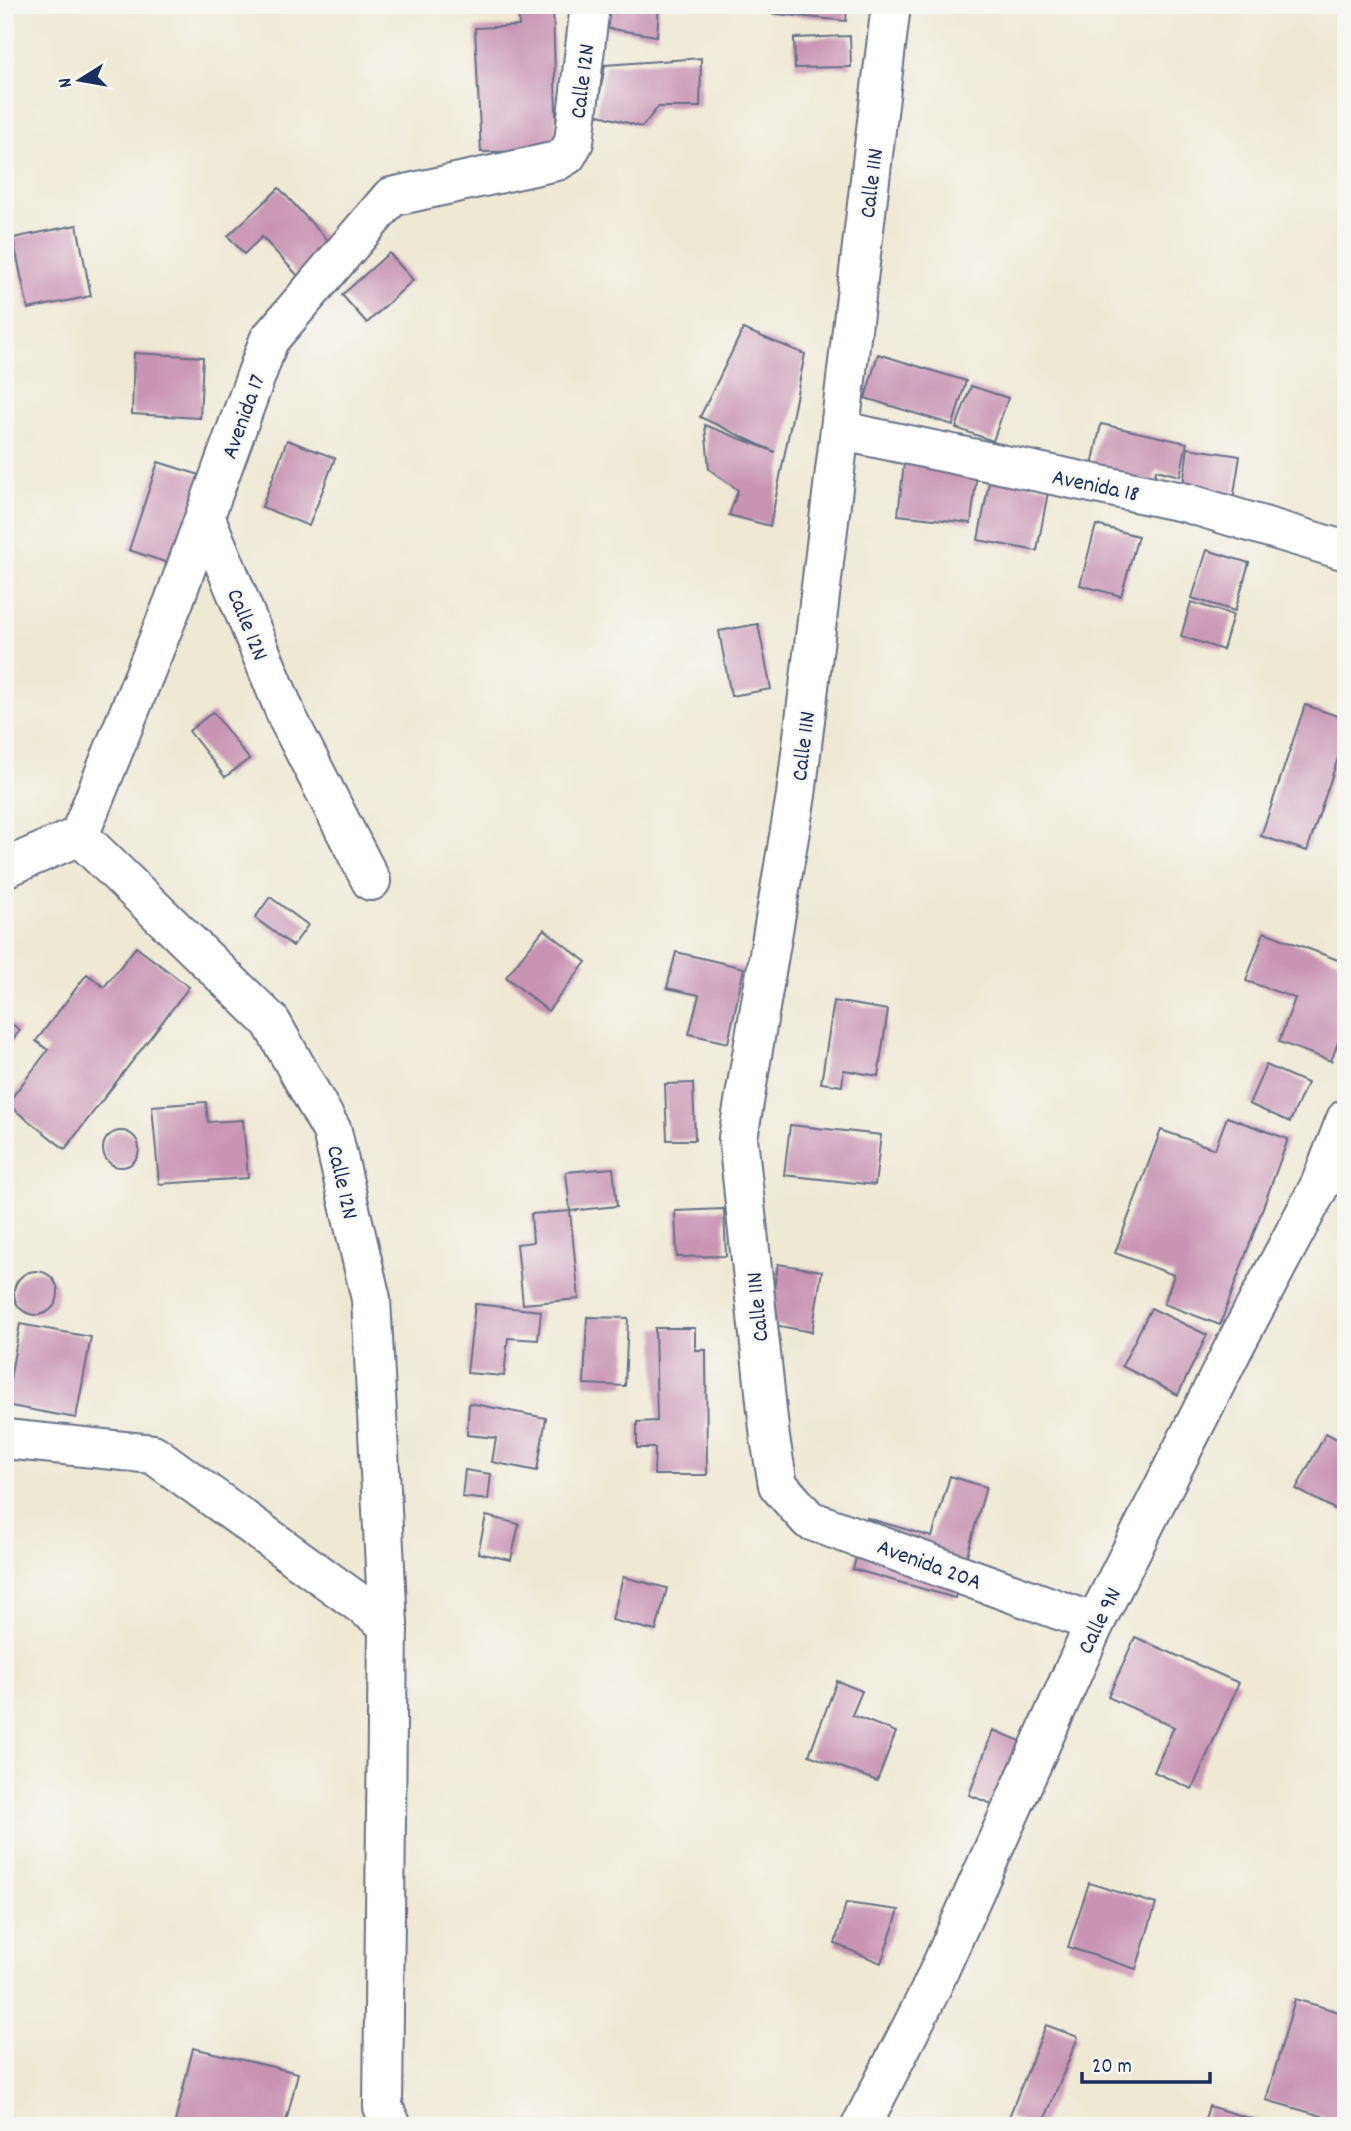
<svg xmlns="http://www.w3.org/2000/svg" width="1351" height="2131" font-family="Dekko,sans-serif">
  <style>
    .building { fill: #c994b4 }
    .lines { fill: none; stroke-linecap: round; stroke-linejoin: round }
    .minor-casing { stroke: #657087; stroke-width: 42 }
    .minor { stroke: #fff; stroke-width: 38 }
    .labels { text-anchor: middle; stroke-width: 5; stroke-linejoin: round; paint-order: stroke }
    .street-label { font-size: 23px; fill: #1b2f5e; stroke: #f6f6f2 }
  </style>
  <rect width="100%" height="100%" fill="#f6f6f2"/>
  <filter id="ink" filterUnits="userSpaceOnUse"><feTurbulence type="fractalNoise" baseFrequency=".0143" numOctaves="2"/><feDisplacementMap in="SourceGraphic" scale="14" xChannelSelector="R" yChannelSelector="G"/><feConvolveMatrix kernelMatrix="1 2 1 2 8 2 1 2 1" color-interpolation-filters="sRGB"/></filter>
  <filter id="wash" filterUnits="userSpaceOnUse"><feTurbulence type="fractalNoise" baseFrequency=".00686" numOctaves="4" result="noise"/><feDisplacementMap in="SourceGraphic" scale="28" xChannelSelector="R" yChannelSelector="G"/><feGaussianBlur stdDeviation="1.57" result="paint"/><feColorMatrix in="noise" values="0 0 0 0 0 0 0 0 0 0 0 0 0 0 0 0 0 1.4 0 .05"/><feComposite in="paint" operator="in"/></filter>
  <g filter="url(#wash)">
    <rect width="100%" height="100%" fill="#efe9d4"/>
    <g id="blocks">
      <g class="building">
        <path d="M518,5h35l4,146 -76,1 -6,-124 44,-2z"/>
        <path d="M608,5h51l-2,31 -52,-8z"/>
        <path d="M768,5h79l-1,16 -78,-8z"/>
        <path d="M850,36l1,31 -56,1 -1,-30z"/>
        <path d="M701,58l-1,49h-42l-16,20 -46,-13 9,-49z"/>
        <path d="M279,188l53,57 -33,32 -37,-40 -18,17 -16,-18z"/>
        <path d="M77,225l14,71 -63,13 -15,-71z"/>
        <path d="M389,253l24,27 -46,43 -25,-28z"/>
        <path d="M743,329l62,25 -35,172 -41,-11 9,-25 -29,-21 -4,-44 70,27 -75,-35z"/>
        <path d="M134,353l69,4 -3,61 -68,-4z"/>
        <path d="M878,354l88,27 -13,44 -88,-27z"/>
        <path d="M971,386l37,12 -15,43 -37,-13z"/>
        <path d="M1101,424l86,19 -7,33 -24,-6 -4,19 -62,-14z"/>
        <path d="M287,440l48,18 -26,68 -47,-19z"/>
        <path d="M1188,448l52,8 -7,44 -51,-7z"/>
        <path d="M158,462l48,15 -29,89 -48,-16z"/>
        <path d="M904,463l73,9 -6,51 -73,-8z"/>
        <path d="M990,477l59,10 -12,64 -59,-11z"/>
        <path d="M1096,525l42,11 -17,60 -41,-11z"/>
        <path d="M1207,550l42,13 -14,48 -43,-13z"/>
        <path d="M1191,602l42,13 -10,35 -42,-14z"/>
        <path d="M758,624l13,65 -40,7 -12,-65z"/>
        <path d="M1305,705l41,14 -5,21 5,2v18l-8,-2 -31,93 -46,-15z"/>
        <path d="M213,712l36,47 -24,18 -36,-46z"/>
        <path d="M1345,761h1v28l-9,-3z"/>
        <path d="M270,897l38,28 -15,21 -38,-28z"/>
        <path d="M544,929l42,33 -38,49 -42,-34z"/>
        <path d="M1264,932l82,31v59l-15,39 -52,-19 16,-44 -49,-17z"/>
        <path d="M136,947l53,40 -124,162 -58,-45 41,-54 -12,-9 51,-67 17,13z"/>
        <path d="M676,952l68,16 -16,75 -39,-9 10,-39 -32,-7z"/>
        <path d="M834,1001l54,9 -10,66 -34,-6 -2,16 -21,-3z"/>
        <path d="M5,1019l15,11 -15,20z"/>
        <path d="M1266,1065l41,18 -17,39 -41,-18z"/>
        <path d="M693,1083l2,57h-28l-2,-56z"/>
        <path d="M206,1102l2,20 35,-2 5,58 -89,6 -7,-78z"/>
        <path d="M1227,1117l61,22 -68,186 -56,-21 10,-29 -59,-22 46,-123 54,19z"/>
        <path d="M790,1125l91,10 -6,50 -91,-10z"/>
        <circle cx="121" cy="1149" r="18"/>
        <path d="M613,1168l4,38 -47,5 -4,-39z"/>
        <path d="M724,1209l2,47 -49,1 -2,-46z"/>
        <path d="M570,1211l9,88 -56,5 -6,-60 16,-2 -2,-28z"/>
        <path d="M778,1264l44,7 -10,61 -44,-8z"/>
        <circle cx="36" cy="1293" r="22"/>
        <path d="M475,1304l66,7 -3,29 -30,-2 -4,38 -37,-3z"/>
        <path d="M1151,1308l56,27 -29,60 -56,-29z"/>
        <path d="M587,1317l41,1 -3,68 -41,-2z"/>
        <path d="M20,1324l71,13 -15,81 -71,-13z"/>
        <path d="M655,1328h40v22h11l1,125h-53l1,-27h-18v-26l20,-1z"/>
        <path d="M469,1403l77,15 -9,53 -45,-9 4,-24 -29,-3z"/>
        <path d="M1326,1433l20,11v71l-50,-26z"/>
        <path d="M465,1470l26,4 -3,26 -26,-3z"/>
        <path d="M950,1476l36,11 -31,111 -102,-29 14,-51 65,19z"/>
        <path d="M486,1516l33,8 -8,36 -33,-7z"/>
        <path d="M623,1577l44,11 -11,43 -44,-11z"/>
        <path d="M1135,1637l104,46 -47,106 -38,-17 20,-45 -66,-30z"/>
        <path d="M837,1681l25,10 -10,24 44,17 -19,49 -68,-26z"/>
        <path d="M993,1730l33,13 -24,65 -33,-13z"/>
        <path d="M1089,1883l67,21 -20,65 -68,-22z"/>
        <path d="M846,1903l53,7 -18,53 -46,-19z"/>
        <path d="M1295,1999l51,15v109l-80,-23z"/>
        <path d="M1046,2025l32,12 -36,89h-10l-23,-9z"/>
        <path d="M193,2048l105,25 -13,53h-111z"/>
        <path d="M1209,2106l62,19 -1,1h-67z"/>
      </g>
    </g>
  </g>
  <g filter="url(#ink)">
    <use href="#blocks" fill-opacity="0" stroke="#657087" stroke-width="2"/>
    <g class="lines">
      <defs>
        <g id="minor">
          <path d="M891,5l-95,790 -58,343 32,300 8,47 31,35 286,103"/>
          <path d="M842,431l345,72 159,48"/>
          <path d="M205,516l83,203 83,162"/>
          <path d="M79,836l192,186 61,109 39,168 17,325 -5,483 9,19"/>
          <path d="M79,836l95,-235 95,-261 122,-143 166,-36 10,-6 7,-13 16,-137"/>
          <path d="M5,868l74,-32"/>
          <path d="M5,1439l148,15 235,170"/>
          <path d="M861,2126l68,-133 166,-370 140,-278 85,-160 26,-66"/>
        </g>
      </defs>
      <use href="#minor" class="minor-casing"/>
      <use href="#minor" class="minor"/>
    </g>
  </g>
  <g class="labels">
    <g class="street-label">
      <text transform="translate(581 81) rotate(-83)" y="8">Calle 12N</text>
      <text transform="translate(870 183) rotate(-83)" y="8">Calle 11N</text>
      <text transform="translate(242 416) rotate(-70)" y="8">Avenida 17</text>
      <text transform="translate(1096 484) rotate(12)" y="8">Avenida 18</text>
      <text transform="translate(249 624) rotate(68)" y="8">Calle 12N</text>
      <text transform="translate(802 746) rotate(-83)" y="8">Calle 11N</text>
      <text transform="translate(344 1182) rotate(77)" y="8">Calle 12N</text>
      <text transform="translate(756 1307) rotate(-96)" y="8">Calle 11N</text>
      <text transform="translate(930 1563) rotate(20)" y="8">Avenida 20A</text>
      <text transform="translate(1098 1620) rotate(-64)" y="8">Calle 9N</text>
    </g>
  </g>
  <rect width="1351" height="2131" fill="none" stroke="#f6f6f2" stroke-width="28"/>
  <g transform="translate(80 80) rotate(259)" stroke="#f6f6f2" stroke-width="5" paint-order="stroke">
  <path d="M0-5L12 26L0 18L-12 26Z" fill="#1b2f5e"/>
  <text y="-10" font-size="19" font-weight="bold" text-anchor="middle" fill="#1b2f5e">N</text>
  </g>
  <path d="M1082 2072v10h128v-10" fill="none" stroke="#1b2f5e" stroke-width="3.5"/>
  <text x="1092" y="2072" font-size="21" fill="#1b2f5e" stroke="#f6f6f2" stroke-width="5" paint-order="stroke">20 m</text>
</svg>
